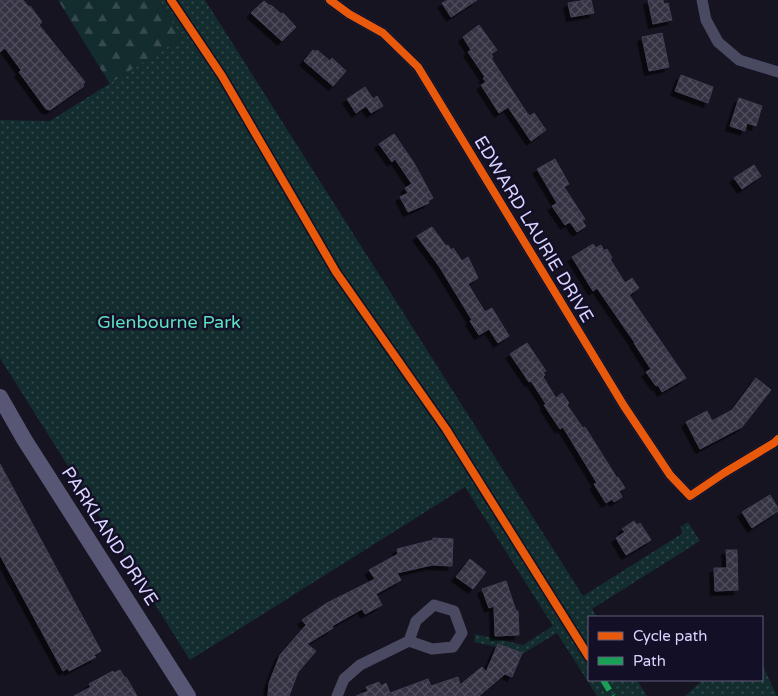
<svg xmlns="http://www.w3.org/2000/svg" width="778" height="696" font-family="'Varela Round',sans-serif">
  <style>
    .forest { fill: url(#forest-firs) }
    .park { fill: url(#park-dots) }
    .building { fill: url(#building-cross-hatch); stroke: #433f54; filter: url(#shadow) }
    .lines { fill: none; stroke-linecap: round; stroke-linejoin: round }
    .street { stroke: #4a4962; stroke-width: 11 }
    .secondary { stroke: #575674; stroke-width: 16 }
    .quiet { stroke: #1a9f57; stroke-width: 6; stroke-dasharray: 12 6; stroke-linecap: butt }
    .cycleway-casing { stroke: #130f26; stroke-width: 11 }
    .cycleway { stroke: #e8590c; stroke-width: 8 }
    .labels { text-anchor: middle; stroke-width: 5; stroke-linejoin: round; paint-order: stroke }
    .street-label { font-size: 18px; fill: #d9d4ff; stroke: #130f26 }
    .park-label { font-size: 18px; fill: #5fe0c0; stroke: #130f26 }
  </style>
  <defs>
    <pattern id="forest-firs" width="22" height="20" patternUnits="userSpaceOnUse" patternTransform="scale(1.25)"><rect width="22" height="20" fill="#132c2d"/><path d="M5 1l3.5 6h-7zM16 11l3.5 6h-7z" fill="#354a4c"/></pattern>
    <pattern id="park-dots" width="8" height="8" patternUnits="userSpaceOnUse" patternTransform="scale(1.25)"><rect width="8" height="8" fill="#132c2d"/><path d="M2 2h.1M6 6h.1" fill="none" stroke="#354a4c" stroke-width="1.8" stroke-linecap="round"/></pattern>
    <pattern id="building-cross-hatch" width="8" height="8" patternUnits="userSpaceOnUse" patternTransform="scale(1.25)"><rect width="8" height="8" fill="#343243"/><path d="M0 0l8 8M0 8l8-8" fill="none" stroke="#514f5f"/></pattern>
    <filter id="shadow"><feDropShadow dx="-4.5" dy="4.5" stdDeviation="0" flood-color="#0009"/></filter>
  </defs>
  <rect width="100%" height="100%" fill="#161421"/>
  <path class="forest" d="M58,0h100l24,38 -72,46z"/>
  <g class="park">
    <path d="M158,0h47l378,596 100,-63 -3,-6 8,-5 12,19 -108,68 5,8h-8v63h48l10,16h-50l-40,-63 -33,20 -50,-11 1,-8 48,11 30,-19 -88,-139 -275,173 -190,-302v-238l50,1 132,-83z"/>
    <path d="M762,664l15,32h-92l18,-16h59z"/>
  </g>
  <g class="building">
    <path d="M0,0h23l6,7 1,-1 12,16 -3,3 46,57 -2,2 1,2 -34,24 -4,-1 -27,-37 2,-2 -16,-22 -5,4z"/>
    <path d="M448,0h29l-26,17 -9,-14z"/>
    <path d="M586,0h5l3,13 -23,4 -3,-14z"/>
    <path d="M648,0h15l1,4 4,-1 4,17 -19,4z"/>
    <path d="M264,1l6,5 1,-1 10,9 2,-1 13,14 -14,14 -31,-28z"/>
    <path d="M479,25l18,25 -6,4 2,3 -2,1 36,55 3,3 4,-3 12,17 -15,11 -23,-34 -9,6 -18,-28 5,-3 -3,-4 2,-1 -17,-25 3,-2 -8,-13z"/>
    <path d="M662,33l7,34 -20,4 -7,-34z"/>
    <path d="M313,50l3,2 1,-2 13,11 2,-3 14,13 -13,15 -29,-25z"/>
    <path d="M681,75l32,12 -5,16 -33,-12z"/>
    <path d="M365,87l8,12 4,-3 6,10 -12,7 -5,-7 -10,7 -9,-14z"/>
    <path d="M739,98l23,8 -6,20 -9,-3 -2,8 -15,-5z"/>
    <path d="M394,134l20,29 19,35 -5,3 1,2 -21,9 -8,-15 8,-4 -3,-5 7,-4 -17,-25 -3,3 -13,-18z"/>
    <path d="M555,159l14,25 -5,3 21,32 -3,2 4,5 -9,6 -7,-10 -5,3 -13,-19 5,-3 -20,-34z"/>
    <path d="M754,165l7,11 -19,13 -8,-11z"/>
    <path d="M432,227l14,19 2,-1 3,5 2,-2 9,13 6,-4 10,21 -10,6 17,28 7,-4 17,28 -11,7 -9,-14 -10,6 -9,-14 2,-1 -33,-54 -22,-30z"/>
    <path d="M593,244l3,4 5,-3 3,6 3,-2 5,9 -2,1 15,24 7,-5 7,10 -10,7 57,83 -24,14 -4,-7 -2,1 -10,-14 5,-3 -17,-26h1l-38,-55 -4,3 -21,-34z"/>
    <path d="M527,343l19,28 -3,1 2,3 -2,2 13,21 6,-5 7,10 -2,2 16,23 2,-1 32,51 1,-1 7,11 -6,3 3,6 -8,5 -2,-3 -6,4 -12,-19 3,-1 -34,-56 -3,2 -16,-24 2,-1 -15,-23 -2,1 -19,-28z"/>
    <path d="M756,378l15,12 -29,37 -42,22 -14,-27 21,-11 5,10 20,-11z"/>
    <path d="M0,464l101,187 -7,4 2,2 -27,14 -1,-3 -5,3 -63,-116z"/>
    <path d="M770,495l8,13v3l-26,17 -10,-16z"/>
    <path d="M634,521l3,4 3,-2 11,17 -25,15 -10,-17 9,-6 -3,-3z"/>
    <path d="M433,538l20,1 -1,27 -20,-1 -35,8 4,7 -25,14 6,11 -17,9 -3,-5 -30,17 1,2 -26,16 9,7 -18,21 -9,24h-21l1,-13 11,-28 26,-30 -4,-5 25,-17 48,-24 -6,-9 29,-16 -1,-5 36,-9z"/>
    <path d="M726,550h11l1,40 -23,1 -1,-23h13z"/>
    <path d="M470,559l16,13 -13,17 -17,-12z"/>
    <path d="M506,581l10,30h2l1,24 -24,1 -1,-30 -5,2 -7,-19z"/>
    <path d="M498,644l24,9 -10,24 -7,-3 -26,22h-123l12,-5 -2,-4 13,-5 2,4 5,-3 4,10 38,-14 3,7 27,-9 2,8 22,-18 4,5z"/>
    <path d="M120,670l5,8 1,-1 11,19h-63l17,-9 -2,-3 24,-13 1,2z"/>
  </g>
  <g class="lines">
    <g class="street">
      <path d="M330,0l19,14 34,19 35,34 206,339 46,69 20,21 34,-23 50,-30 4,-4"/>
      <path d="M702,0l4,20 12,22 21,18 39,12"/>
      <path d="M337,696l7,-17 16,-14 49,-24 23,8 21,-2 9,-14 -8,-22 -20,-6 -18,16 -7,20"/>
    </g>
    <path class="secondary" d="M0,397l24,42 164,257"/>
    <path class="quiet" d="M603,680l10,16"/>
    <defs>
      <g id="cycleway">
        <path d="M171,0l51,76 114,196 110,157 143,228"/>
        <path d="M330,0l19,14 34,19 35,34 206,339 46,69 20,21 34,-23 50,-30 4,-4"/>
      </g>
    </defs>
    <use href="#cycleway" class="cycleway-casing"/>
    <use href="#cycleway" class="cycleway"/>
  </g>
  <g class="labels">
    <g class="street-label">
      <text transform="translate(534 229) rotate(59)" y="6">EDWARD LAURIE DRIVE</text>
      <text transform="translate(110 536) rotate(57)" y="6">PARKLAND DRIVE</text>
    </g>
    <g class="park-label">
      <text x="169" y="328">Glenbourne Park</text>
    </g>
  </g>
  <rect x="588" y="616" width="175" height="65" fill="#130f26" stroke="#625e7d"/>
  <rect x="598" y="632" width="25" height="8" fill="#e8590c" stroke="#625e7d"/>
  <text x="633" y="641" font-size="15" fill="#d9d4ff">Cycle path</text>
  <rect x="598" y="657" width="25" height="8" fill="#1a9f57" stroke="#625e7d"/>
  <text x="633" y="666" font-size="15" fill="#d9d4ff">Path</text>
</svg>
